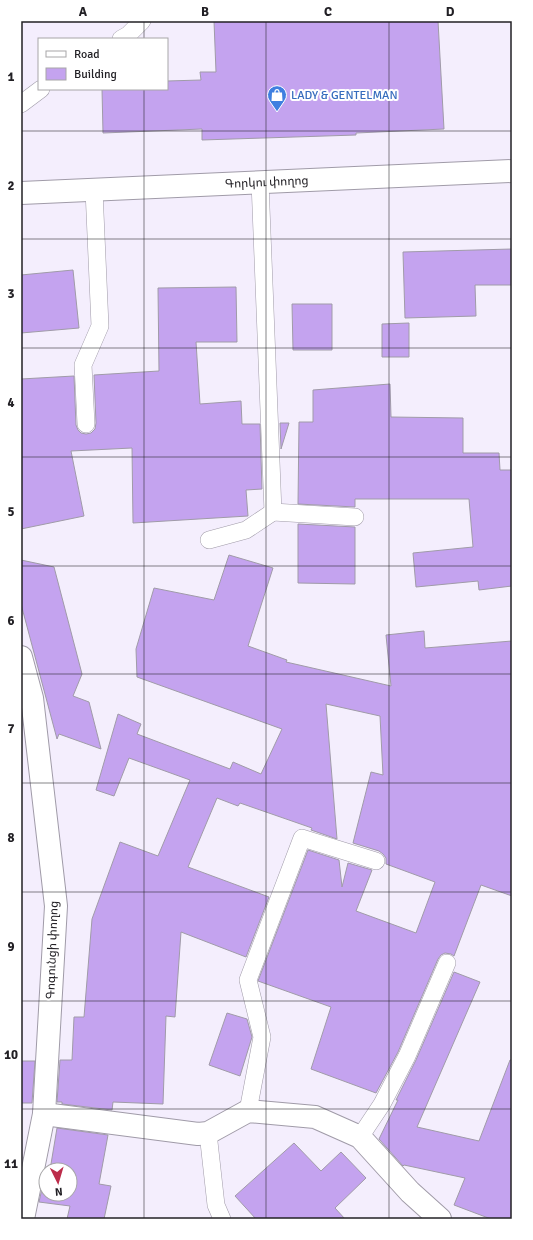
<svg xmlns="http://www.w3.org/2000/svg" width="533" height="1240" font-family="Signika,'Noto Sans Armenian',sans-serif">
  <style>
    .building { fill: #c4a3ef; stroke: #a09ba8 }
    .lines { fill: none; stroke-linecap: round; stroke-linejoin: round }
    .lane-casing { stroke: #a09ba8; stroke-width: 18 }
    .street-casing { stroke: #a09ba8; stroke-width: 24 }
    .secondary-casing { stroke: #a09ba8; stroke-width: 24 }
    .lane { stroke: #fff; stroke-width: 17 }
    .street { stroke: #fff; stroke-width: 22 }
    .secondary { stroke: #fff; stroke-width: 22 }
    .grid { fill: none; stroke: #222025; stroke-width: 1; stroke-opacity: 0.55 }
    .labels { text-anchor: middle; stroke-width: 4; stroke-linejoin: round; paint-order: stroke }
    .shop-label { font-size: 12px; fill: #366cbe; stroke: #fff; text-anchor: start }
    .street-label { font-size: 12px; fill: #222025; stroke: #fff }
    .neatline { fill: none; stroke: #222025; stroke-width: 1.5 }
    .grid-label { font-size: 13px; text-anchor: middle; font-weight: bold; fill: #222025 }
  </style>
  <rect width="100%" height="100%" fill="#f4eefd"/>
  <g class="building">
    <path d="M214,21h224l6,108 -88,4v2l-154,5v-11l-99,4 -1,-44h65v-8l34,-1 -1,-8h16z"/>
    <path d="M512,249v36h-37l1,31 -71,2 -2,-66z"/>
    <path d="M73,270l6,58 -58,5v-58z"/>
    <path d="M236,287l1,55h-41l4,62 41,-3 1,23h18l2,65 -16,1 2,26 -115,7 -1,-75 -61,3 13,65 -63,13v-150l53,-3 2,49 2,5 3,3 5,1 5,-1 4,-4 1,-6 -2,-48 65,-4 -1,-83z"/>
    <path d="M292,304h40v46h-39z"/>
    <path d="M409,323v34h-27v-33z"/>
    <path d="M390,384l1,33 72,1v35h36l1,17h12v116l-33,4 -1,-9 -62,6 -3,-34 60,-6 -4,-48h-114v8l-57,-3 1,-82h14v-32z"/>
    <path d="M280,423h9l-8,26z"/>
    <path d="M298,524l57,3v57l-57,-1z"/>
    <path d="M229,555l44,13 -25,78 39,14 -1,2 105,24 -5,-51 38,-4 1,17 87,-7v255l-31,-11 -27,71 -3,-2 -6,-1 -4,2 -3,4 -40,93 -22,41 -65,-24 20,-62 -73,-26 50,-131 31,10 3,27 6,-24 24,7 -16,41 60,22 19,-51 -49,-18v-6l-3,-4 -4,-3 -26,-8 18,-71 12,3 -3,-59 -54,-12 11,135 -26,-9 1,-2 -72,-25 -2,3 -21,-8 -29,69 81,30 -23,60 -65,-25 -6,85 -9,-1 -3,88 -50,-2 -1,8 -50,-6v-2h-5l3,-42h12l2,-43h10l8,-98 28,-77 38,14 32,-76 -61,-22 -15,38 -18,-6 22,-76 23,10 -4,10 93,35 3,-7 28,12 21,-45 -145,-52 -1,-28 18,-61 60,12z"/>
    <path d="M21,560l33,7 28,107 -9,22 16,6 12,47 -42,-15 -2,5 -36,-135z"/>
    <path d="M454,972l26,10 -63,145 62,14 31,-81h2v159h-21l-37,-14 11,-27 -61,-13 -1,1 -24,-27 19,-39h-2l20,-40z"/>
    <path d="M227,1013l20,6 5,18 -12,39 -31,-11z"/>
    <path d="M21,1061h14l-3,42h-11z"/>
    <path d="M57,1128l51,7 -9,49 12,2 -7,33h-37l3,-13 -31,-4 6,-27h1v19h24v-24h-20z"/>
    <path d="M294,1143l27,28 20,-19 25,26 -31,30 10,11h-89l-21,-23z"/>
  </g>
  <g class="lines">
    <defs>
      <g id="lane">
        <path d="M121,39l7,-4 14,-14"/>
        <path d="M21,104l20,-15"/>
        <path d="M260,182l13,330 82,5"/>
        <path d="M86,424l-3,-59 17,-39 -6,-136"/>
        <path d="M209,540l37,-10 27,-18"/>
        <path d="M248,1111l14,-74 -14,-57 54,-142 74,23"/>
        <path d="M208,1133l8,72 6,14"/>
        <path d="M360,1137l22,-33 25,-48 40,-93"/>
      </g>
      <g id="street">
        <path d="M21,657l11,41 24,208 -12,208 -21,105"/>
        <path d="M44,1114l154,20 10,-1 40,-22 67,6 45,20 50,55 30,27"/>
      </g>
      <g id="secondary">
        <path id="s1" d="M21,193l491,-22"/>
      </g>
    </defs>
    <use href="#lane" class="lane-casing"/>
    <use href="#street" class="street-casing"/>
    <use href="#secondary" class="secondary-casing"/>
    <use href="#lane" class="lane"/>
    <use href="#street" class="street"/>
    <use href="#secondary" class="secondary"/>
  </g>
  <path class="grid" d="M144,21v18M266,21v1198M389,21v1198M144,89v1130M21,131h491M21,239h491M21,348h491M21,457h491M21,566h491M21,674h491M21,783h491M21,892h491M21,1001h491M21,1109h491"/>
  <defs>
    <symbol id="shop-pin" viewBox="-11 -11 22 30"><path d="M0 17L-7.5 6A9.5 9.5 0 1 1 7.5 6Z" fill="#3f7fe0" stroke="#fff"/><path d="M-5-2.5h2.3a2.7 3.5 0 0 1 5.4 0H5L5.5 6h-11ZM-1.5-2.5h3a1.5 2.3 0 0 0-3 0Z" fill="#fff"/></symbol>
  </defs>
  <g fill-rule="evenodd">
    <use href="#shop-pin" x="266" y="84" width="22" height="30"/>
  </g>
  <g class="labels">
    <g class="shop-label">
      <text x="291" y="99">LADY &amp; GENTELMAN</text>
    </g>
    <g class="street-label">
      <text dy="4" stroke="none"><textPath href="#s1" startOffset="246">Գորկու փողոց</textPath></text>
      <text transform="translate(52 950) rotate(-88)" y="4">Գոգունցի փողոց</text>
    </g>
  </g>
  <rect width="533" height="1240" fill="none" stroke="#ffffff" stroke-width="44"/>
  <rect x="38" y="38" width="130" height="52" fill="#ffffff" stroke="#a7a6a8"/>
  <rect x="46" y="51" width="20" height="6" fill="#ffffff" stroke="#a7a6a8"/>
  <text x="74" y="58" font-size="12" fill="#222025">Road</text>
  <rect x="46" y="68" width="20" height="12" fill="#c4a3ef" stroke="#a7a6a8"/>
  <text x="74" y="78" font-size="12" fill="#222025">Building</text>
  <g transform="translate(58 1182) rotate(175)"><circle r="19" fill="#ffffff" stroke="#a7a6a8"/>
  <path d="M0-3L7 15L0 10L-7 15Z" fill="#bc2c4a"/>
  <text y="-6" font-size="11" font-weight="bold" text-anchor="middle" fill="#222025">N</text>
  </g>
  <rect x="22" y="22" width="489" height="1196" class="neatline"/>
  <g class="grid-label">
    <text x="83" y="16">A</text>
    <text x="205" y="16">B</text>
    <text x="328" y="16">C</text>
    <text x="450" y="16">D</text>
    <text x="11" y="81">1</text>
    <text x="11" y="190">2</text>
    <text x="11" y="298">3</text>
    <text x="11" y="407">4</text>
    <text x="11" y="516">5</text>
    <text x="11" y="625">6</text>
    <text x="11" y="733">7</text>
    <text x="11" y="842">8</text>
    <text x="11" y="951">9</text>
    <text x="11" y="1059">10</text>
    <text x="11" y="1168">11</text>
  </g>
</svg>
